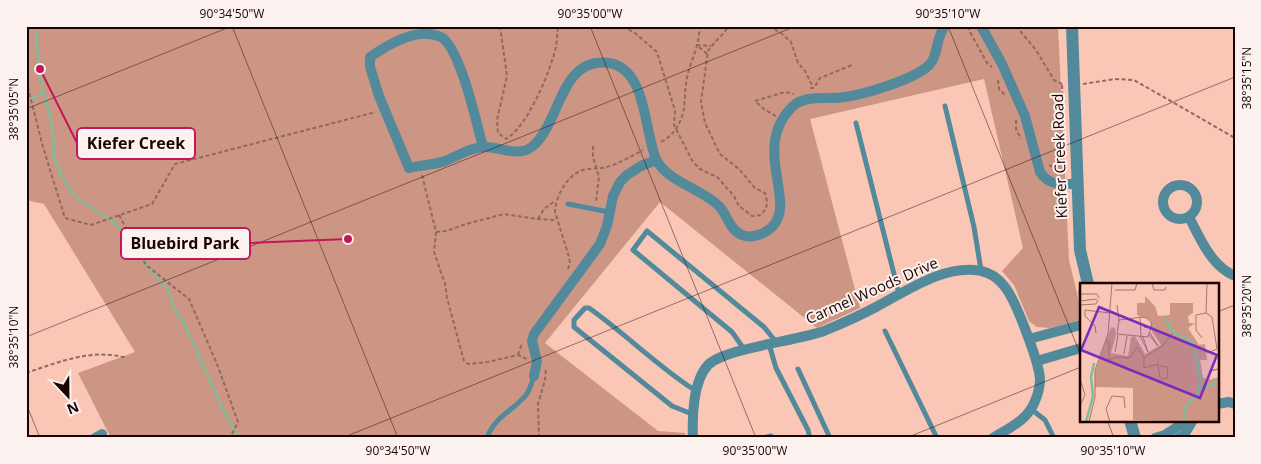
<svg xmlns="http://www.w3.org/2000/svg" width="1261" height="464" font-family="'Open Sans',sans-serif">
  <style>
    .green { fill: #cd9684 }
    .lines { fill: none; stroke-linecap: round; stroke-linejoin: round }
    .stream { stroke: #80bd9b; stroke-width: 2.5 }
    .path { stroke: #91695f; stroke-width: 2; stroke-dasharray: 4 2.5; stroke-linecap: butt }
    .service { stroke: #538a9b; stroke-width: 5 }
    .minor { stroke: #538a9b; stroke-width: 10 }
    .tertiary { stroke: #538a9b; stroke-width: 12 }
    .ticks { fill: none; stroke: #1d0300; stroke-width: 1; stroke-opacity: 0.45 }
    .labels { text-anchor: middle; stroke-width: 4; stroke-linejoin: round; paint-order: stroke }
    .street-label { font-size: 15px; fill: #1d0300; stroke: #fbf2ef }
    .inset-river { fill: none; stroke: #80bd9b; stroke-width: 2.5 }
    .inset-road { fill: none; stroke: #a2786d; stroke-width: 1 }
    .view { fill: #7b2cbf; fill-opacity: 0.15; stroke: #7b2cbf; stroke-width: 2.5 }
    .inset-edge { fill: none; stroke: #1d0300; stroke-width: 2.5 }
    .leader { fill: none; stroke: #c2185b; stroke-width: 2 }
    .callout-dot { fill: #c2185b; stroke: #fbf2ef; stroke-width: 2 }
    .callout { fill: #fbf2ef; stroke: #c2185b; stroke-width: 2 }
    .callout-label { font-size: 16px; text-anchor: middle; font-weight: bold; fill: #1d0300 }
    .neatline { fill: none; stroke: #1d0300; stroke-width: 2 }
    .ticks-label { font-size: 12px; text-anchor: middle; fill: #1d0300 }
  </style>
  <rect width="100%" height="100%" fill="#fac6b5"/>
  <path class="green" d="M26,26h1032l11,234 12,50 -1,10 -30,8 -13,-1 -8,-6 -15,-36 -12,-14 21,-23 -39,-169 -174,40 50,189 -43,20 -157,-126 -115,141 113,88 27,2v5h-574l-33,-65 57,-21 -91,-148 -18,-4z"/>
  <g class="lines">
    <g class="stream">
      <path d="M37,26v22l6,44 6,20 5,27 -1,16 8,19 9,16 8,9 32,20 20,20 18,27 19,23 8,21 9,13 42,93 12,22"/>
      <path d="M26,103l17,-11"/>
    </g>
    <g class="path">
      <path d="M500,26l7,50 -10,44 1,13 8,6c22,-13 44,-67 50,-92 1,-6 1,-13 2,-19l3,-2"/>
      <path d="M623,26l12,7 22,19 18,59 -1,14 19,37 7,7 17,8 17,19 5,10 13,10 9,-1c7,-8 7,-12 4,-22l-10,-5 -16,-19 -19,-15 -15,-31 -4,-21 7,-51c6,-9 14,-15 21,-25"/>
      <path d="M769,26l12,7 10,9 7,21 7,8 8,16"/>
      <path d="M969,26v4l18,33 5,4"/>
      <path d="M1016,26l20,24 18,30 10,5"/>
      <path d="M26,32l1,-6"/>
      <path d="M707,54l-10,-9 14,1"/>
      <path d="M26,74l1,10 16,63 22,71 26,7 61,-21 23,-40 201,-52"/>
      <path d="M998,80l1,9 6,6"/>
      <path d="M1083,84l32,-5 19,1 101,58"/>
      <path d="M1062,85l1,22"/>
      <path d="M810,88h4l6,-10 32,-13"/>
      <path d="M776,116l-11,-6 -10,-9 30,-9 9,2"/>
      <path d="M1016,120v9l5,10"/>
      <path d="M661,142c10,-5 16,-13 20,-23 5,-11 3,-24 5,-35 2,-20 15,-38 13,-58"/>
      <path d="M593,146v11l6,20 -3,25"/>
      <path d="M1049,165l7,4h10"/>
      <path d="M422,175l14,57 -2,20 11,32 2,14 17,63 4,3 20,-2 30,-7 9,4"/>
      <path d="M119,215l27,50 43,34 28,65 21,58 -8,16"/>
      <path d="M538,219l6,-10 11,-8"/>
      <path d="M436,232l10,-1 20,-7 38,-10 33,5 19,1"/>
      <path d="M568,269l2,-6 -1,-6 -14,-45c1,-18 14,-41 33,-43 7,-1 13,0 19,-2 13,-4 25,-11 36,-17"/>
      <path d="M1079,291l2,8"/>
      <path d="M518,355l4,-12"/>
      <path d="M26,373c33,-11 66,-25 101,-15"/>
      <path d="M539,438l-1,-34 7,-24 1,-12"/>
    </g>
    <g class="service">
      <path d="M945,106l29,121 7,43"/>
      <path d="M856,123l43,171"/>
      <path d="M568,204l41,8"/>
      <path d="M885,331l52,107"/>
      <path d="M769,344l7,24 32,62 2,8"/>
      <path d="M744,349l-12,-17 -99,-82 14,-19 117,96 12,15"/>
      <path d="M798,369l32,69"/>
      <path d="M1031,409l14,11 9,18"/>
      <path d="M692,414l-20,-8 -98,-79v-7l11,-12h4c37,26 69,59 107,83"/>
      <path d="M487,438c7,-21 27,-28 39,-43 4,-5 6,-13 8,-19"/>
      <path d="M763,438l8,-2 2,2"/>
    </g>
    <g class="minor">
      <path d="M981,26l21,38 23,52 15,56c9,14 22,12 37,12"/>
      <path d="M483,147c-6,-22 -23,-100 -42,-110 -23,-11 -54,8 -71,20v10l9,29 30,72c12,-3 25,-3 36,-7 13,-5 26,-14 40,-14 15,0 34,11 48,-1 28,-24 27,-90 76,-83 38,6 35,68 47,96 10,22 46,30 63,47 8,8 11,25 23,29 9,4 23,-1 30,-8 26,-25 -22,-80 21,-121 13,-12 36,-6 52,-9 21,-3 66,-17 82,-30 12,-9 8,-29 18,-41"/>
      <circle cx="1180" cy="202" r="17"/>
      <path d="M1189,217c11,21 22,49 46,59"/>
      <path d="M1029,339l52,-14"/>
      <path d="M1037,361l44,-13"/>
      <path d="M534,376l3,-15 -5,-20 2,-7 66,-90 7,-18 6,-30 7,-14 7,-7 14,-9 15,-6"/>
      <path d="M1217,404l12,-2 6,2"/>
      <path d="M95,438l7,-4"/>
      <path d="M693,438c-1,-21 0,-57 15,-73 17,-17 89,-24 116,-34 17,-7 35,-15 52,-24 29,-15 70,-44 105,-36 10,2 18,8 24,16 11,14 34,75 35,92 0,8 -2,15 -5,22 -7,19 -26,27 -42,37"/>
      <path d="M1155,438l10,-3 23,-15"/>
      <path d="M1179,438l5,-3 9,-15"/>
    </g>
    <g class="tertiary">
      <path d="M1072,26l8,224 8,34"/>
      <path d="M1130,420l5,18"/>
    </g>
  </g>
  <path class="ticks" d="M232,26l166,412M590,26l166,412M948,26l133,330M26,109l206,-83M1217,312l18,-7M26,337l770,-311M26,403l14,35M1107,420l7,18M342,438l893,-361M906,438l175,-71"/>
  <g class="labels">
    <g class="street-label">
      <text transform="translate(1060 156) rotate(-92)" y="5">Kiefer Creek Road</text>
      <text transform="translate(872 291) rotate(-24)" y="5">Carmel Woods Drive</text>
    </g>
  </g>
  <g transform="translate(1080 283)">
    <rect width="139" height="139" fill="#fac6b5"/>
    <path d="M65,13l10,10 3,10 12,-1v-12h23v10l-5,3 1,7h6l-7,5 11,17 6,-1 2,16h-7l3,17 5,3 11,-3v45l-86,-2v-32l-38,-1v-15l16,-45 4,1 1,7 -5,18 17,3 3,-19 4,-1 10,18 16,-9 -9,-14 -2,-11 -13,-5v-12h8z" fill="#cd9684"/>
    <path class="inset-river" d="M86,35l5,12 22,13 7,35 -2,16 -14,15v13M120,105l19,-6M6,139l7,-26 -2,-19 3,-14"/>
    <path class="inset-road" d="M72,0l2,7h11l1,-3M35,7h20l2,-7M0,11h17l2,4M0,18l17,-2M0,22l16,-1 2,-4M37,22l2,16M60,34l1,20M62,34l5,1 5,6 -4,13 -31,-3 2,-14zM72,43l-8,1 8,1M16,50l-1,-7 -10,-10v-6l25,3M69,52l9,11 -8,-13M60,53l8,16 -5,-15M122,55l-6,-8v-15l10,-2M26,57l3,2v18l7,-3 14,1 7,-11 7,11v10l14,-4 2,14 7,1 1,-12 -8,-1M35,69l3,-17M127,70l10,-4 -5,-32 -6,-4 1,-30M44,71l3,-18M64,75l18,-12 11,-13M138,86l-9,2 10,-2M0,96l5,16 -5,11M9,139l6,-25v-27l13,-36 4,-51M30,139l-4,-13 6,-13 12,1 1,11"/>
    <path class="view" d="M19,24l118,48 -17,43 -119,-48z"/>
    <rect width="139" height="139" class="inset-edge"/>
  </g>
  <path class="leader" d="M40 69L77 143M348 239L250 243"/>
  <g class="callout-dot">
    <circle cx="40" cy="69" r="5"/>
    <circle cx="348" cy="239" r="5"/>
  </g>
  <g class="callout">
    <rect x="77" y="128" width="118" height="31" rx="5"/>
    <rect x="121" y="228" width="129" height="31" rx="5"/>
  </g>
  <g class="callout-label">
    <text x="136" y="149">Kiefer Creek</text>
    <text x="185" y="249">Bluebird Park</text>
  </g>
  <rect width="1261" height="464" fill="none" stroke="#fbf2ef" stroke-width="55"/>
  <g transform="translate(68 396) rotate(158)" stroke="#fbf2ef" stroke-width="4" paint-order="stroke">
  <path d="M0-4L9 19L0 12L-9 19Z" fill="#1d0300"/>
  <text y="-8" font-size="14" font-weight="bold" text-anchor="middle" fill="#1d0300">N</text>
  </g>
  <rect x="28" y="28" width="1206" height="408" class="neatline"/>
  <g class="ticks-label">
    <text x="232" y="18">90°34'50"W</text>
    <text x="590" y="18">90°35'00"W</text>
    <text x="948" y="18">90°35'10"W</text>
    <text transform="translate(1247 78) rotate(-90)" y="4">38°35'15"N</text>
    <text transform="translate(14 109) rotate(-90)" y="4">38°35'05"N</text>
    <text transform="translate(1247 306) rotate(-90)" y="4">38°35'20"N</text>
    <text transform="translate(14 337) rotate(-90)" y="4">38°35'10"N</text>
    <text x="398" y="455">90°34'50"W</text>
    <text x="755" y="455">90°35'00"W</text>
    <text x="1113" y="455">90°35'10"W</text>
  </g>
</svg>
